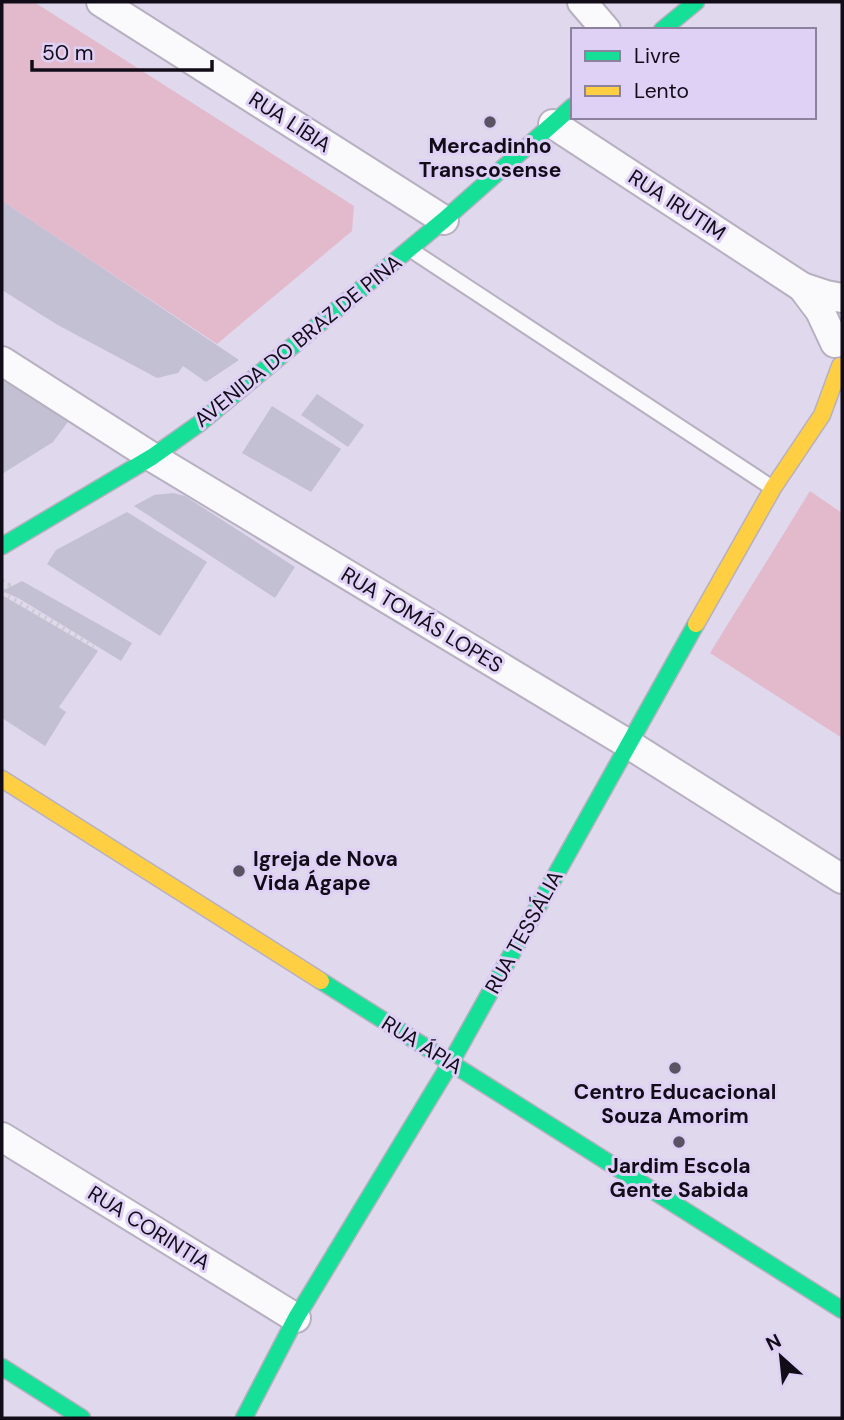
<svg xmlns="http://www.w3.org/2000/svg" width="844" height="1420" font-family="'DM Sans',sans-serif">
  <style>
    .green { fill: #e2bacc }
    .building { fill: #c4c0d3 }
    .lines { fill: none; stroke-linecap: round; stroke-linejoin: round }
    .lane-casing { stroke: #b7b0c0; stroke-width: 18 }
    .street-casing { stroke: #b7b0c0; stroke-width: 32 }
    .fast-casing { stroke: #b7b0c0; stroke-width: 19 }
    .slow-casing { stroke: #b7b0c0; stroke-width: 19 }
    .path { stroke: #cccad0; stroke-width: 4.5; stroke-dasharray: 2 5; stroke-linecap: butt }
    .lane { stroke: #faf9fc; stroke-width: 14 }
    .street { stroke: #faf9fc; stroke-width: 28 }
    .fast { stroke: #16e098; stroke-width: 16 }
    .slow { stroke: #ffcf43; stroke-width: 16 }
    .poi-dot { fill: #5a5363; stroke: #dfd0f5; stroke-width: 2.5 }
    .labels { text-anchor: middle; stroke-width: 6; stroke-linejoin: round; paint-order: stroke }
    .street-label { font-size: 21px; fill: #120c18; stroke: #dfd0f5 }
    .poi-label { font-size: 21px; font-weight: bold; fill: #120c18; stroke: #dfd0f5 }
  </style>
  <rect width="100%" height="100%" fill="#e0d8ed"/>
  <g class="green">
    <path d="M2,2h32l320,204 -2,25 -135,113 -215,-143z"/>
    <path d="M810,491l32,22v225l-132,-85z"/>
  </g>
  <g class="building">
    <path d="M2,201l96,64 141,95 -33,22 -23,-16 -5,7 -21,5 -101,-54 -54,-34z"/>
    <path d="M2,373l68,46 -17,23 -51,32z"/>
    <path d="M317,394l47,31 -16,22 -47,-32z"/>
    <path d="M272,406l69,43 -30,43 -69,-39z"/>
    <path d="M173,493l12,3 110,71 -20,31 -141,-92 20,-11z"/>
    <path d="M127,512l80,50 -47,74 -113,-72 9,-14z"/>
    <path d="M22,581l110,62 -11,18 -101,-62 -18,-8z"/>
    <path d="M2,595l96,56 -39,56 7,5 -21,34 -43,-28z"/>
  </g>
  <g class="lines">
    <defs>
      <path id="lane" d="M411,250l360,237"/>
      <g id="street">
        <path d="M101,2l343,218"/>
        <path d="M582,2l24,28"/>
        <path d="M553,124l249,163 24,8 16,3"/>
        <path d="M802,287l18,24 15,32"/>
        <path d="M2,361l150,96 478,288 212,134"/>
        <path d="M2,1137l294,181"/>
      </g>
      <g id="fast">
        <path d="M662,30l34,-28"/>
        <path d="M2,546l150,-89 48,-34 244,-203 129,-114"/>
        <path d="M321,981l521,329"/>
        <path d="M2,1367l80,51"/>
        <path d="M244,1418l52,-100 154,-254 246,-440"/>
      </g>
      <g id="slow">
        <path d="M696,624l77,-136 49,-73 18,-49"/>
        <path d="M2,779l319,202"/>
      </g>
    </defs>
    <use href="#lane" class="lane-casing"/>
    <use href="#street" class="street-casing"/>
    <use href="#fast" class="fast-casing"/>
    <use href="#slow" class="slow-casing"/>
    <g class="path">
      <path d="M2,581l7,4 -7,3"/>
      <path d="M2,593l92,53"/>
    </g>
    <use href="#lane" class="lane"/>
    <use href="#street" class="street"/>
    <use href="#fast" class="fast"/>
    <use href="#slow" class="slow"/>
  </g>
  <g class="poi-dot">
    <circle cx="490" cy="122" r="7"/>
    <circle cx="239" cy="871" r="7"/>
    <circle cx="675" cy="1068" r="7"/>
    <circle cx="679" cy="1142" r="7"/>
  </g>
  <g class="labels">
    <g class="street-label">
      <text transform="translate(290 122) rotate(33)" y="7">RUA LÍBIA</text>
      <text transform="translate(677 205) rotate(33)" y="7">RUA IRUTIM</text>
      <text transform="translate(298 341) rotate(-39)" y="7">AVENIDA DO BRAZ DE PINA</text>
      <text transform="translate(422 620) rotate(31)" y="7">RUA TOMÁS LOPES</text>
      <text transform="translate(524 932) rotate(-61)" y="7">RUA TESSÁLIA</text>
      <text transform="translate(422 1045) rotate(32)" y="7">RUA ÁPIA</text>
      <text transform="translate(149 1228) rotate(32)" y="7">RUA CORINTIA</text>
    </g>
    <g class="poi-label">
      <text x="490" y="153">Mercadinho<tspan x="490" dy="24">Transcosense</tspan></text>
      <text x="253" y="866" text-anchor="start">Igreja de Nova<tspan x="253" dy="24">Vida Ágape</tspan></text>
      <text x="675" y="1099">Centro Educacional<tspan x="675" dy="24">Souza Amorim</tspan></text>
      <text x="679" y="1173">Jardim Escola<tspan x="679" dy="24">Gente Sabida</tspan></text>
    </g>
  </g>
  <rect width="844" height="1420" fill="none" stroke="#120c18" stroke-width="7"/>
  <rect x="571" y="28" width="245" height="91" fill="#dfd0f5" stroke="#8d829d" stroke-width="2"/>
  <rect x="585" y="51" width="35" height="10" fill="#16e098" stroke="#8d829d" stroke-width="2"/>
  <text x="634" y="63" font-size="21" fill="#120c18">Livre</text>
  <rect x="585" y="86" width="35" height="10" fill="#ffcf43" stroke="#8d829d" stroke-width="2"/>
  <text x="634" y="98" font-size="21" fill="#120c18">Lento</text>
  <g transform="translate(781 1357) rotate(333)" stroke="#dfd0f5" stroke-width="5" paint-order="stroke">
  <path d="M0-5L12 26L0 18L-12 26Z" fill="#120c18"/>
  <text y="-10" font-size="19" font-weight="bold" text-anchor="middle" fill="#120c18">N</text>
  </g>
  <path d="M32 60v10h180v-10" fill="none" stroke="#120c18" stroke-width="3.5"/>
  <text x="42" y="60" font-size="21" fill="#120c18" stroke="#dfd0f5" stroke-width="5" paint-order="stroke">50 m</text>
</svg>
